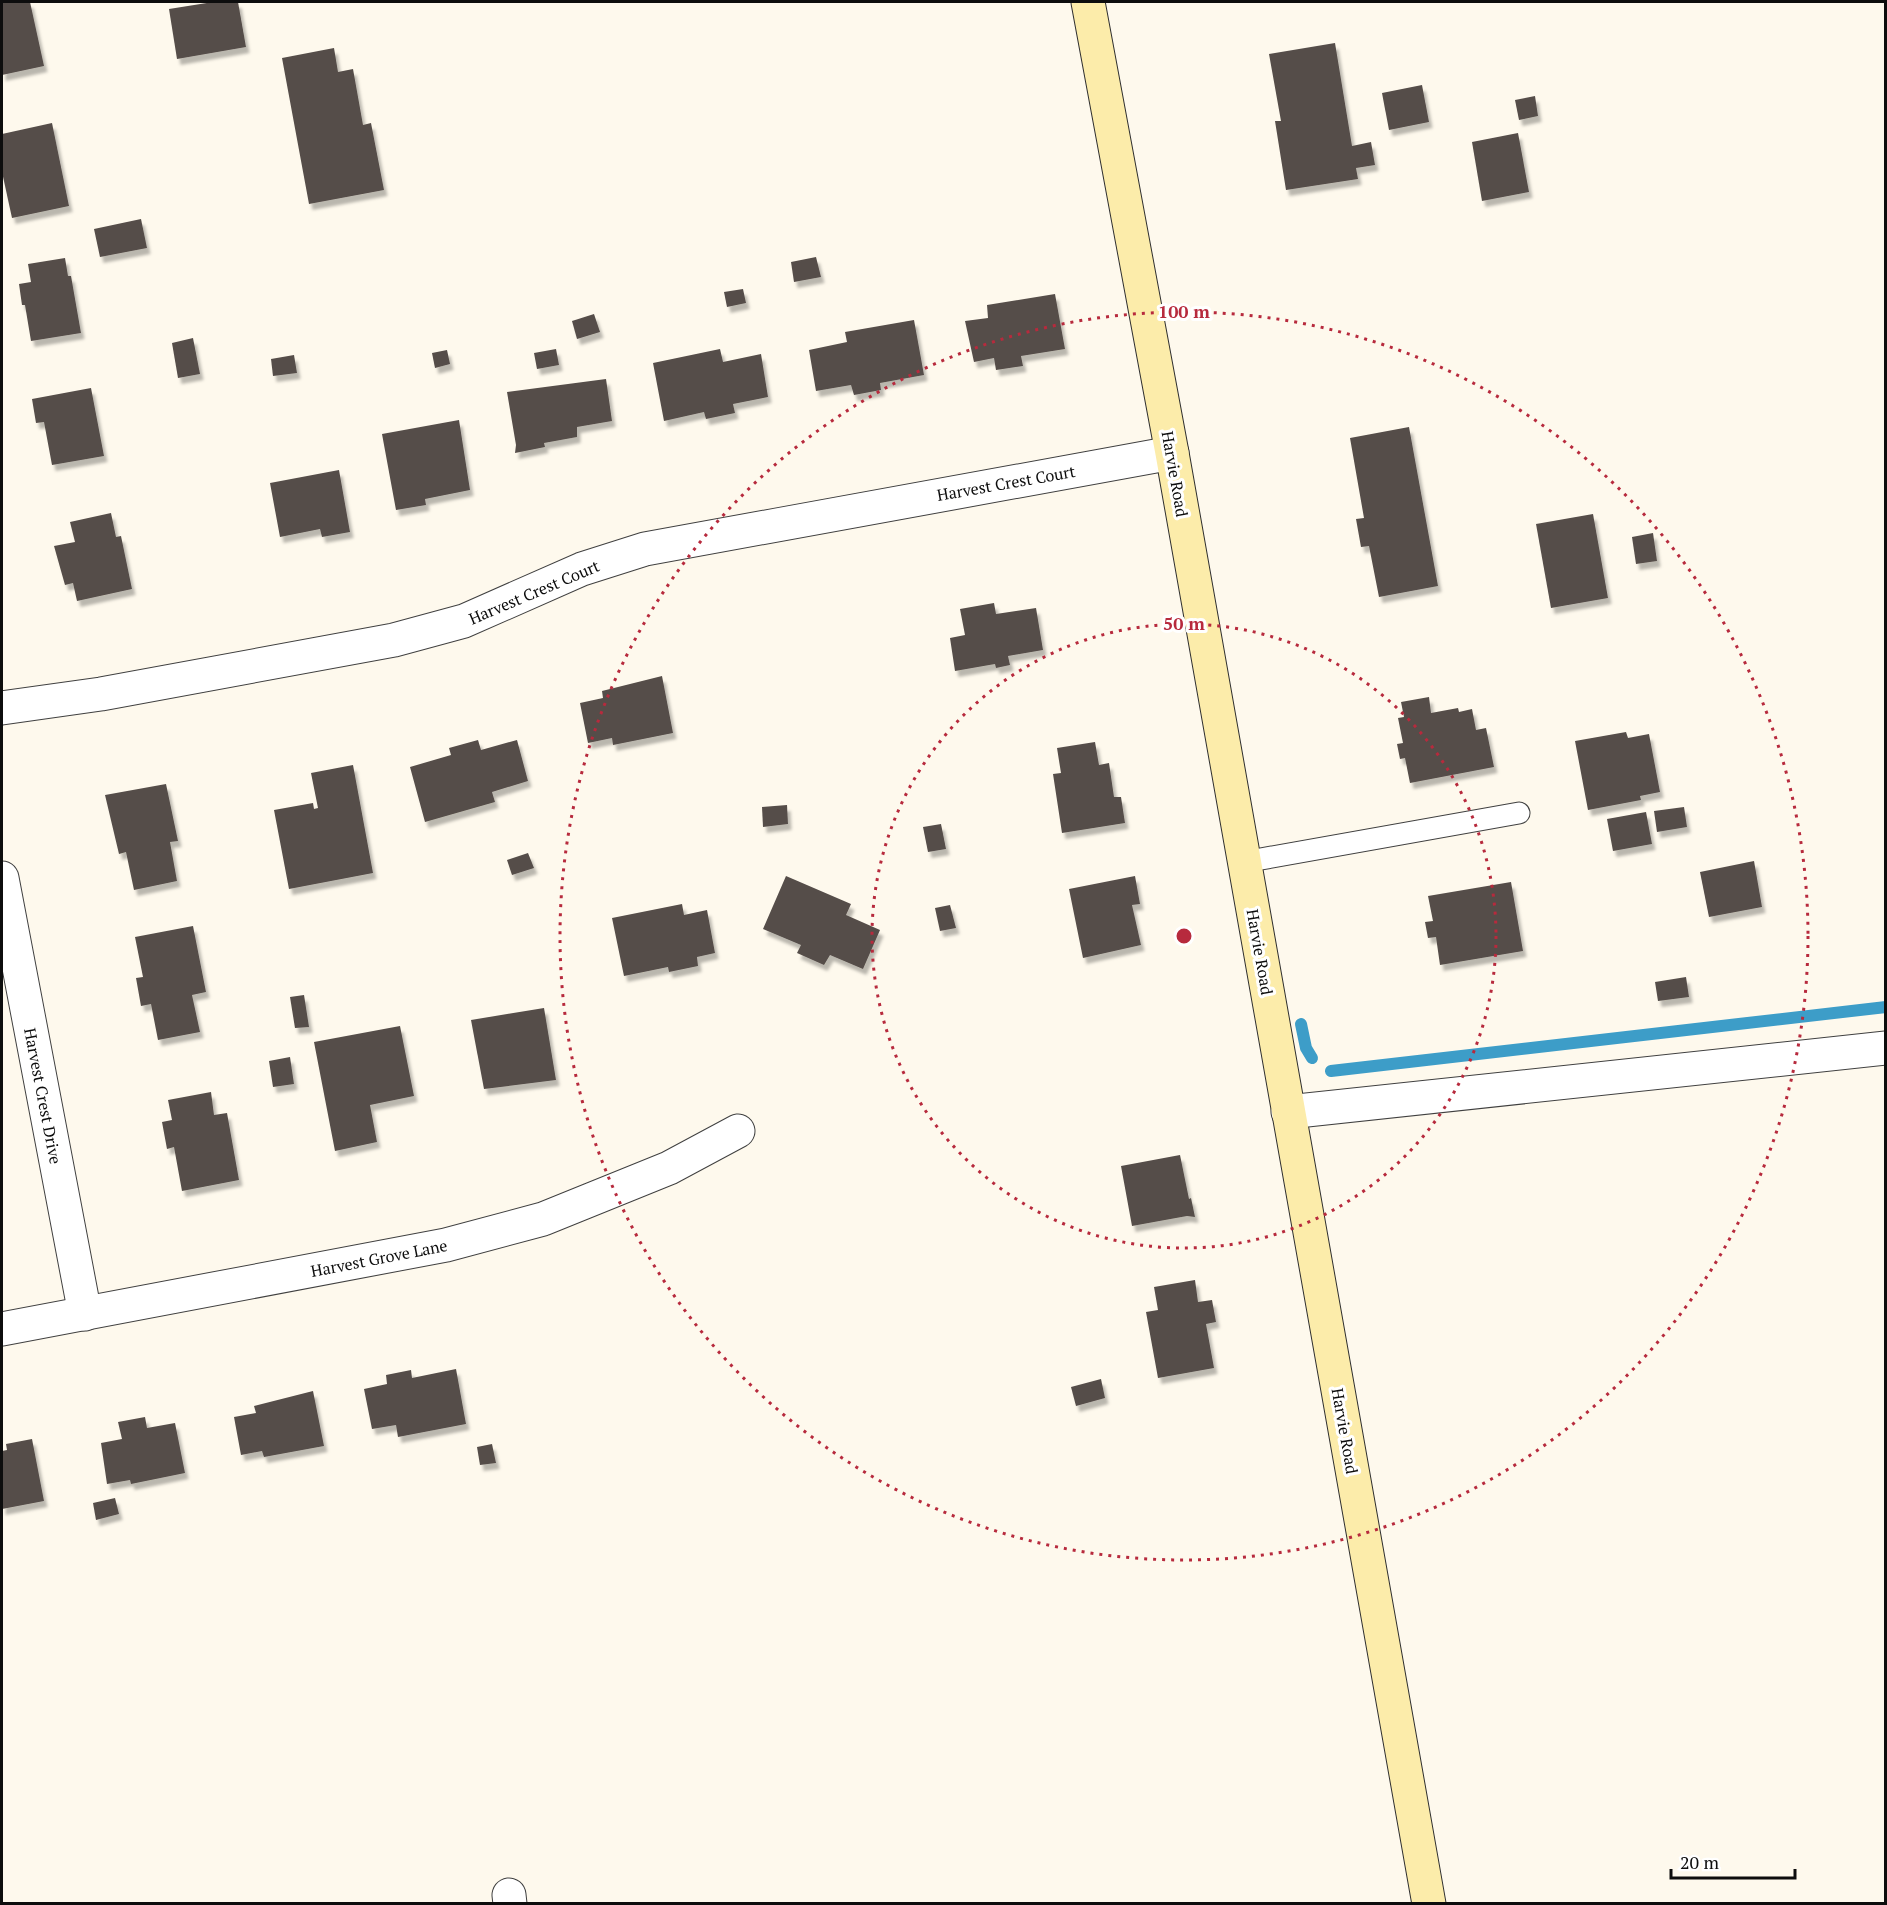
<svg xmlns="http://www.w3.org/2000/svg" width="1887" height="1905" font-family="'PT Serif',serif">
  <style>
    .lines { fill: none; stroke-linecap: round; stroke-linejoin: round }
    .stream { stroke: #3d9dc8; stroke-width: 12 }
    .building { fill: #554d49; filter: url(#shadow) }
    .lane-casing { stroke: #404040; stroke-width: 23 }
    .street-casing { stroke: #404040; stroke-width: 35 }
    .secondary-casing { stroke: #2f2f2f; stroke-width: 35 }
    .lane { stroke: #fff; stroke-width: 21 }
    .street { stroke: #fff; stroke-width: 33 }
    .secondary { stroke: #fcecaa; stroke-width: 33 }
    .ring { fill: none; stroke: #b72a3d; stroke-width: 3; stroke-dasharray: 3 6 }
    .labels { text-anchor: middle; stroke-width: 6; stroke-linejoin: round; paint-order: stroke }
    .street-label { font-size: 16px; fill: #0d0d0d; stroke: #fff }
    .centre { fill: #b72a3d; stroke: #fff; stroke-width: 3 }
    .ring-label { font-size: 18px; text-anchor: middle; font-weight: bold; fill: #b72a3d; stroke: #fff; stroke-width: 6; stroke-linejoin: round; paint-order: stroke }
  </style>
  <defs>
    <filter id="shadow"><feDropShadow dx="3.5" dy="6" stdDeviation="1.5" flood-color="#0004"/></filter>
  </defs>
  <rect width="100%" height="100%" fill="#fef9ed"/>
  <g class="lines">
    <g class="stream">
      <path d="M1301,1024l5,24 6,10"/>
      <path d="M1331,1071l555,-64"/>
    </g>
  </g>
  <g class="building">
    <path d="M2,2h28l14,64 -42,9z"/>
    <path d="M213,2h25l8,45 -69,12 -8,-50z"/>
    <path d="M1335,43l17,103 19,-4 4,23 -19,3 2,11 -72,11 -11,-69h6l-12,-67z"/>
    <path d="M334,48l4,24 15,-3 10,56 8,-2 13,67 -75,14 -27,-146z"/>
    <path d="M1422,85l7,37 -40,8 -7,-37z"/>
    <path d="M1535,96l3,20 -19,4 -4,-20z"/>
    <path d="M52,123l17,83 -57,12 -10,-46v-38z"/>
    <path d="M1518,133l11,59 -47,9 -10,-59z"/>
    <path d="M141,219l6,29 -47,9 -6,-28z"/>
    <path d="M816,257l5,20 -27,5 -3,-20z"/>
    <path d="M65,258l3,18h3l10,57 -50,8 -6,-36h-3l-3,-21 12,-2 -3,-18z"/>
    <path d="M743,289l3,14 -19,4 -3,-15z"/>
    <path d="M1055,294l10,55 -44,7 2,10 -27,4 -2,-12 -20,4 -9,-41 23,-3 -1,-13z"/>
    <path d="M594,314l6,18 -23,7 -5,-18z"/>
    <path d="M914,320l10,55 -44,8 1,7 -27,5 -3,-10 -35,6 -7,-41 38,-8 -2,-10z"/>
    <path d="M193,338l7,36 -22,4 -6,-35z"/>
    <path d="M556,349l3,16 -22,4 -3,-16z"/>
    <path d="M720,349l3,13 38,-8 7,43 -35,7 2,9 -29,6 -2,-7 -40,9 -11,-58z"/>
    <path d="M447,350l3,14 -15,4 -3,-15z"/>
    <path d="M294,355l3,18 -24,3 -2,-17z"/>
    <path d="M606,379l6,42 -35,6v10l-33,6 1,4 -30,6 1,-8 -9,-53z"/>
    <path d="M91,388l13,68 -52,9 -8,-43 -8,1 -4,-24z"/>
    <path d="M459,420l11,70 -45,9 1,6 -30,5 -14,-76z"/>
    <path d="M1409,427l29,159 -59,11 -10,-51 -8,1 -5,-28 8,-1 -14,-80z"/>
    <path d="M339,470l11,62 -28,5 -2,-8 -40,8 -10,-54z"/>
    <path d="M111,513l5,24 5,-1 11,53 -55,12 -4,-18 -8,2 -11,-39 21,-4 -5,-20z"/>
    <path d="M1593,514l15,84 -57,10 -15,-84z"/>
    <path d="M1653,533l4,28 -21,3 -4,-27z"/>
    <path d="M994,603l2,11 40,-6 7,42 -35,6 2,9 -14,3 -1,-4 -40,7 -5,-33 15,-3 -5,-26z"/>
    <path d="M662,676l11,57 -60,12 -1,-7 -24,5 -8,-40 23,-5 -1,-7z"/>
    <path d="M1429,697l2,16 27,-5 1,4 13,-3 4,21 10,-2 8,39 -84,16 -5,-25 -5,1 -3,-15 6,-1 -5,-25 6,-1 -3,-15z"/>
    <path d="M1626,732l2,6 21,-4 11,58 -20,4 1,4 -53,10 -13,-69z"/>
    <path d="M478,740l3,10 36,-10 11,41 -36,11 3,10 -70,20 -15,-55 41,-12 -2,-7z"/>
    <path d="M1095,742l4,23 10,-2 5,34h7l4,26 -63,10 -9,-59 8,-1 -4,-25z"/>
    <path d="M353,765l20,108 -84,16 -15,-79 39,-7 1,6 4,-1 -7,-35z"/>
    <path d="M166,784l12,57 -8,1 7,39 -43,9 -8,-38 -7,2 -14,-59z"/>
    <path d="M787,805l1,19 -25,3 -1,-20z"/>
    <path d="M1684,807l3,20 -30,5 -3,-21z"/>
    <path d="M1646,812l6,32 -39,7 -6,-32z"/>
    <path d="M941,824l5,25 -18,3 -5,-25z"/>
    <path d="M528,853l6,15 -22,7 -5,-15z"/>
    <path d="M1754,861l8,46 -53,10 -9,-45z"/>
    <path d="M786,876l65,28 -5,11 34,15 -17,39 -33,-14 -6,10 -27,-12 4,-8 -38,-16z"/>
    <path d="M1135,876l5,28 -8,1 9,40 -58,13 -14,-69z"/>
    <path d="M1511,882l12,69 -83,14 -4,-28 -8,1 -3,-16 8,-1 -5,-25z"/>
    <path d="M682,904l2,11 23,-5 8,43 -18,4 1,9 -29,6 -1,-5 -44,9 -12,-58z"/>
    <path d="M950,905l6,23 -16,3 -5,-23z"/>
    <path d="M193,926l13,66 -14,3 8,37 -42,8 -7,-36 -10,2 -5,-28 7,-1 -8,-40z"/>
    <path d="M1686,977l3,20 -31,4 -3,-19z"/>
    <path d="M304,995l5,32 -14,1 -5,-31z"/>
    <path d="M544,1008l12,72 -72,9 -13,-69z"/>
    <path d="M400,1026l14,70 -44,9 7,37 -42,9 -21,-109z"/>
    <path d="M290,1057l4,27 -21,3 -4,-26z"/>
    <path d="M211,1092l3,23 13,-2 12,67 -57,11 -8,-44 -7,2 -5,-27 10,-2 -4,-20z"/>
    <path d="M1180,1155l9,44 2,-1 4,19 -8,-1 -55,10 -11,-60z"/>
    <path d="M1195,1280l3,22 14,-2 4,22 -10,2 8,44 -56,10 -12,-66 12,-2 -4,-23z"/>
    <path d="M456,1369l10,55 -68,13 -2,-12 -24,4 -8,-40 23,-5 -1,-9 25,-5 1,8z"/>
    <path d="M1101,1379l4,19 -29,8 -5,-19z"/>
    <path d="M313,1391l11,55 -60,11 -2,-6 -21,4 -7,-38 22,-4 -2,-7z"/>
    <path d="M145,1417l2,11 28,-5 10,50 -54,11 -1,-4 -23,4 -6,-41 21,-4 -4,-17z"/>
    <path d="M32,1439l12,62 -42,8v-58l5,-1 -1,-6z"/>
    <path d="M492,1444l4,19 -16,2 -3,-18z"/>
    <path d="M115,1498l4,16 -23,6 -3,-17z"/>
  </g>
  <g class="lines">
    <defs>
      <path id="lane" d="M1244,862l275,-49"/>
      <g id="street">
        <path d="M2,708l99,-14 293,-54 70,-19 118,-52 63,-20 527,-96"/>
        <path d="M2,878l83,436"/>
        <path d="M1288,1112l598,-64"/>
        <path d="M2,1329l444,-84 97,-26 126,-51 69,-37"/>
        <path d="M509,1895l1,9"/>
      </g>
      <path id="secondary" d="M1088,2l84,451 257,1451"/>
    </defs>
    <use href="#lane" class="lane-casing"/>
    <use href="#street" class="street-casing"/>
    <use href="#secondary" class="secondary-casing"/>
    <use href="#lane" class="lane"/>
    <use href="#street" class="street"/>
    <use href="#secondary" class="secondary"/>
  </g>
  <g class="ring">
    <circle cx="1184" cy="936" r="312"/>
    <circle cx="1184" cy="936" r="624"/>
  </g>
  <g class="labels">
    <g class="street-label">
      <text transform="translate(1175 474) rotate(80)" y="6">Harvie Road</text>
      <text transform="translate(1006 483) rotate(-10)" y="6">Harvest Crest Court</text>
      <text transform="translate(534 592) rotate(-23)" y="6">Harvest Crest Court</text>
      <text transform="translate(1260 952) rotate(80)" y="6">Harvie Road</text>
      <text transform="translate(43 1096) rotate(79)" y="6">Harvest Crest Drive</text>
      <text transform="translate(379 1258) rotate(-11)" y="6">Harvest Grove Lane</text>
      <text transform="translate(1345 1431) rotate(80)" y="6">Harvie Road</text>
    </g>
  </g>
  <circle cx="1184" cy="936" r="9" class="centre"/>
  <g class="ring-label">
    <text x="1184" y="318">100 m</text>
    <text x="1184" y="630">50 m</text>
  </g>
  <rect width="1887" height="1905" fill="none" stroke="#0d0d0d" stroke-width="6"/>
  <path d="M1671 1869v9h124v-9" fill="none" stroke="#0d0d0d" stroke-width="3"/>
  <text x="1680" y="1869" font-size="18" fill="#0d0d0d" stroke="#ffffff" stroke-width="4.5" paint-order="stroke">20 m</text>
</svg>
